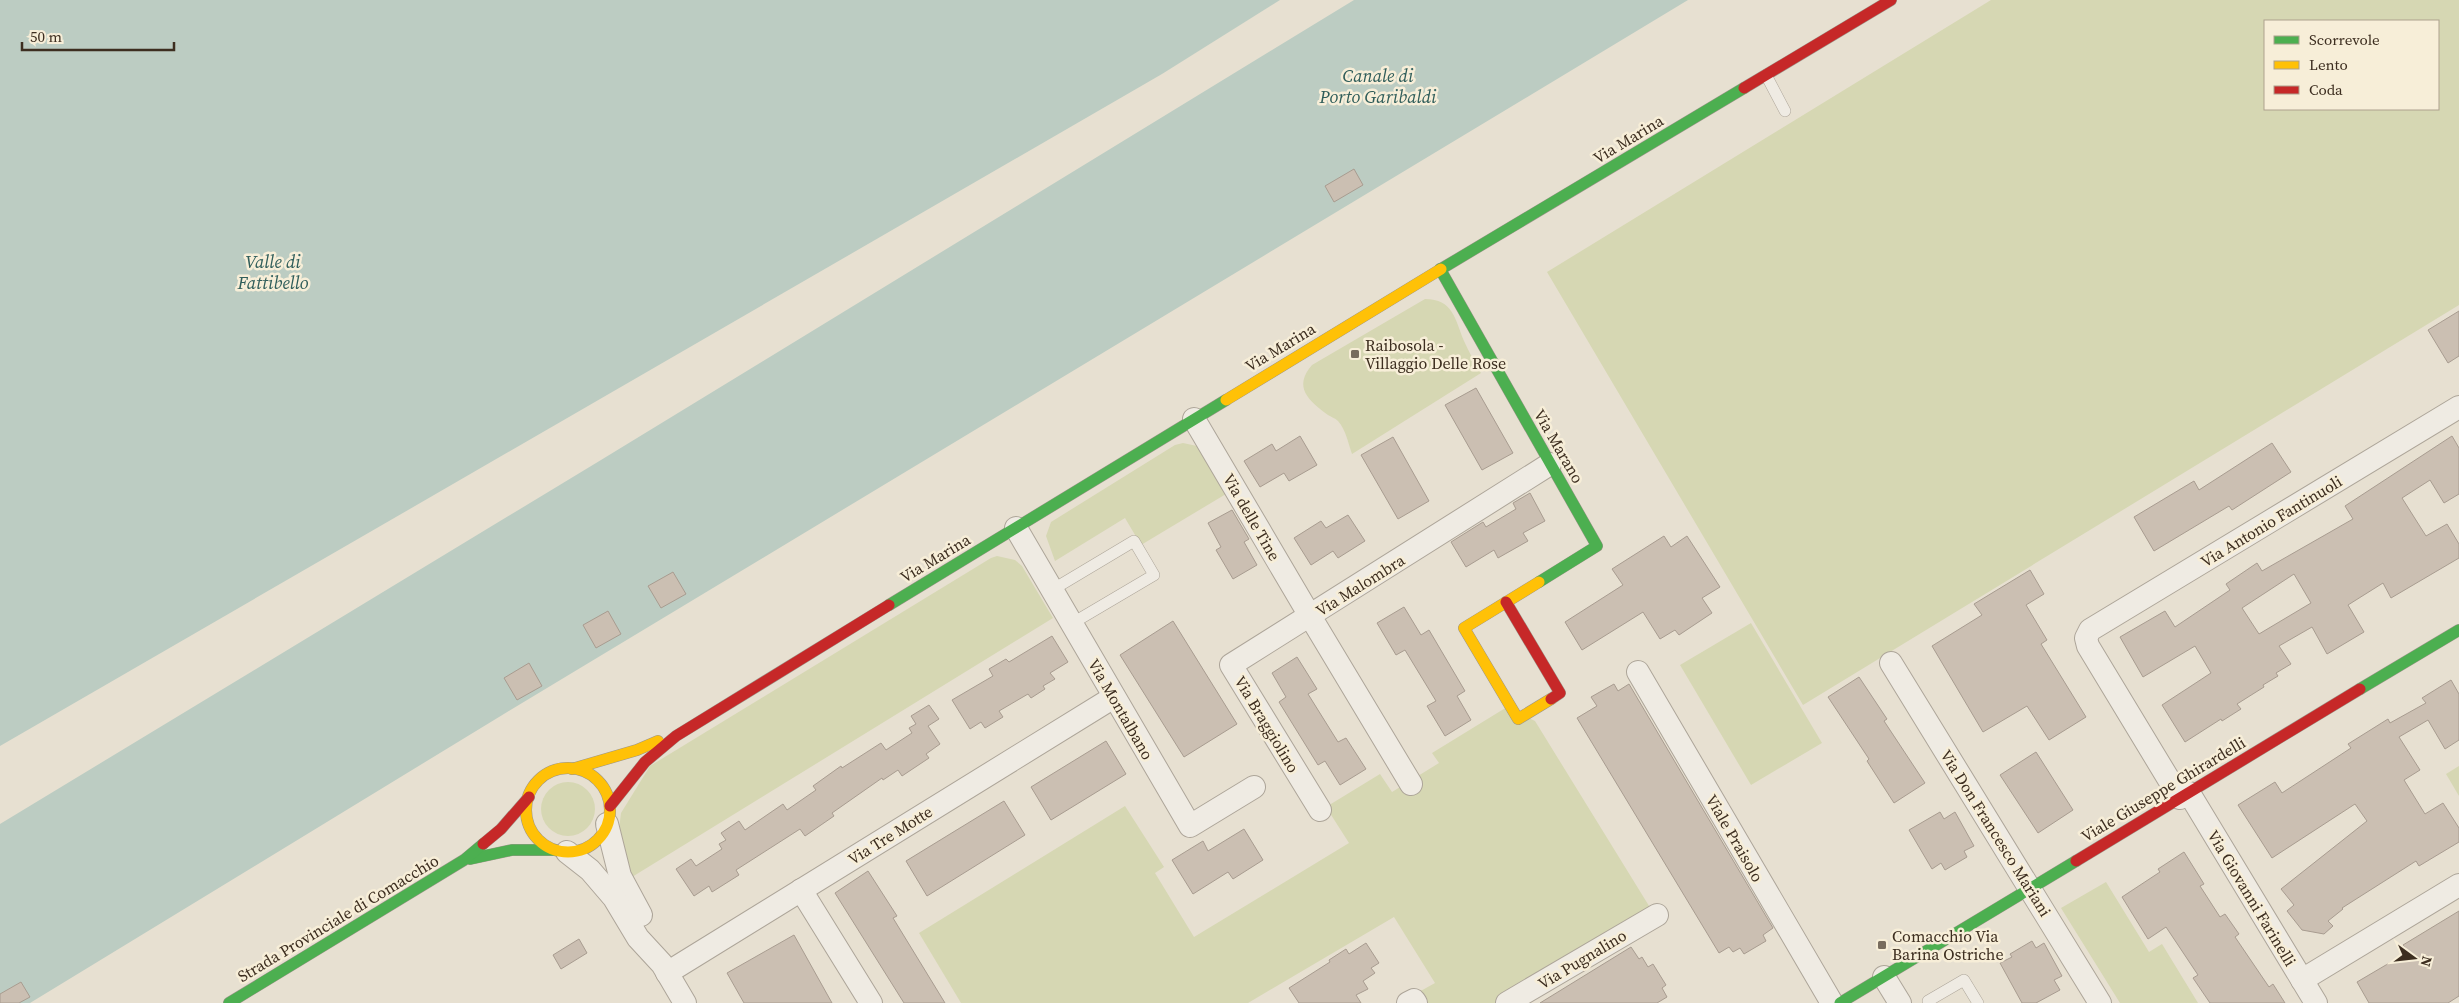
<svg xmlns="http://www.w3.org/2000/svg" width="2459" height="1003" font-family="'Source Serif 4',serif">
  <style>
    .green { fill: #d6d7b3; fill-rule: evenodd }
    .water { fill: #bcccc2 }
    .building { fill: #cbbfb2; stroke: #a89c90; fill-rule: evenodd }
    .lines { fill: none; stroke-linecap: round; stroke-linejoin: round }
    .lane-casing { stroke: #ada599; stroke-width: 12 }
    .street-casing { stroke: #ada599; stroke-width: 24 }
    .fast-casing { stroke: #9c958a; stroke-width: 12 }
    .slow-casing { stroke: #9c958a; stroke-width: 12 }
    .jam-casing { stroke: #9c958a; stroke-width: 12 }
    .lane { stroke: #efebe3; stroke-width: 11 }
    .street { stroke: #efebe3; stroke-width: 22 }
    .fast { stroke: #4caf50; stroke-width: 11 }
    .slow { stroke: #ffc107; stroke-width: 11 }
    .jam { stroke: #c62828; stroke-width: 11 }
    .poi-dot { fill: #786c5e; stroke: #f7eed8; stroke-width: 2 }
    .labels { text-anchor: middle; stroke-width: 5; stroke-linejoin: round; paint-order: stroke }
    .street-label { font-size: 16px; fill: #3d2e20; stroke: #f7eed8 }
    .poi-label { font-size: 16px; fill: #3d2e20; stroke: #f7eed8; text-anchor: start }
    .water-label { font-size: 18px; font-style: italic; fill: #2f5d5a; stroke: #f7eed8 }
  </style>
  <rect width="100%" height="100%" fill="#e7e0d1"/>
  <g class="green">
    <path d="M1991,0h468v305l-656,400 -256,-433zM2265,21h173v88h-173z"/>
    <path d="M1425,299c28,0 30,20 39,42 5,11 11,22 17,32l-129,81c-4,-11 -6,-24 -14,-33 -3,-3 -7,-4 -10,-6 -20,-15 -35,-28 -16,-50z"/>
    <path d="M1183,443l14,3 5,6 24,42 -85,51 -16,-27 -70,43 -9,-25 5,-14 124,-77z"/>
    <path d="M997,556l18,4 7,6 31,52 -421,259 -13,-48 2,-16 29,-47 341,-208z"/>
    <path d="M1751,623l71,120 -71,42 -71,-120z"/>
    <path d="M1507,707l28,14 119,193 -151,89h-80l-6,-10 18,-10 -41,-66 -146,86h-287l-42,-70 206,-127 39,61 -9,6 39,64 155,-94 -23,-36 54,-33 12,18 47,-29 -7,-10z"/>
    <path d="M2459,766v30l-13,-22z"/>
    <circle cx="568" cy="809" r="27"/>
    <path d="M2106,882l43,70 13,-8 36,59h-78l-59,-95z"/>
  </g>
  <g class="water">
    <path d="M0,0h1280l-118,74 -1162,672z"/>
    <path d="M1354,0h334l-1189,717 -469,286h-30v-179l601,-364z"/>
  </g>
  <g class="building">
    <path d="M1354,169l9,16 -29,17 -9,-16z"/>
    <path d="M2459,311v45l-11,7 -20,-33z"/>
    <path d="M1476,388l37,65 -31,17 -37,-65z"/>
    <path d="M1300,436l17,29 -28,16 -5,-8 -24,14 -16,-26 28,-17 4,7z"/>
    <path d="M2452,436l7,12v46l-15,9 -14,-23 -28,18 24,38 21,-12 12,20v14l-68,40 -8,-15 -35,22 16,27 -37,22 -15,-27 -33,19 12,18 -15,9 2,3 -15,9 1,2 -27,17 4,5 -19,12 -1,-2 -36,23 -23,-37 49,-32 -16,-27 -52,31 -23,-40 45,-26 10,16 55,-37 -4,-6 31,-21 5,8 91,-52 -8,-13zM2294,574l17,29 -52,31 -17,-26z"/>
    <path d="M1393,437l36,64 -31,18 -37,-64z"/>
    <path d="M2272,443l19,29 -59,38 -3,-4 -75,45 -20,-34 60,-36 5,9z"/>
    <path d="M1530,493l15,28 -22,12 5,8 -30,17 -4,-8 -28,17 -15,-25 32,-20 3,5 30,-18 -3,-6z"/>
    <path d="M1232,510l17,29 -5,3 13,23 -24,14 -17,-29 5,-3 -13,-24z"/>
    <path d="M1348,515l17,26 -27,17 -5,-7 -22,14 -17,-27 27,-17 5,7z"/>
    <path d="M1664,536l7,11 16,-11 33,51 -18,11 10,15 -33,22 -4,-5 -15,9 -17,-27 -61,38 -17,-28 58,-37 -11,-16z"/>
    <path d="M2030,570l14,24 -18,11 21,35 -6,4 45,73 -37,23 -22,-34 -44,26 -51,-86 50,-31 -8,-11z"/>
    <path d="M673,572l13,22 -25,14 -13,-22z"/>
    <path d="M1404,607l17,28 8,-5 36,61 -8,5 14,24 -26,16 -18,-30 9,-5 -31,-51 -9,5 -19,-32z"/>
    <path d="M608,611l13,23 -25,14 -13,-23z"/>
    <path d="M1173,621l64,103 -53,33 -64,-102z"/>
    <path d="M1052,636l16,26 -18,11 5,6 -12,7 2,3 -14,9 -3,-4 -29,17 4,6 -18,11 -4,-6 -11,7 -18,-29 41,-24 -4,-7 17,-10 3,3z"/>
    <path d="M1297,657l20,32 -9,5 30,48 8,-4 20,31 -26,16 -15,-24 -7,4 -39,-63 7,-5 -14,-24z"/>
    <path d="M529,663l13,23 -25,14 -13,-22z"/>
    <path d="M1859,677l28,42 -3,2 41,62 -31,20 -27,-42 2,-2 -41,-62z"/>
    <path d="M2451,680l8,14v46l-14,9 -17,-29 -29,17 21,33 -16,10 21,34 18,-11 16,25v14l-40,24 -3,-5 -74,47 1,1 -15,12 5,5 -9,8 -22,-4 -15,-19 7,-6 -13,-16 86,-68 -12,-17 -83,54 -34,-53 37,-23 7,11 69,-45 -3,-4 40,-25 2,4 36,-20 -4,-5z"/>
    <path d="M1614,684l4,7 11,-7 144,244 -10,7 3,6 -22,13 -4,-6 -7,4 -4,-5 -10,6 -142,-235 20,-12 -6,-9z"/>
    <path d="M929,705l10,14 -11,7 12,18 -14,10 3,4 -27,18 -4,-6 -15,10 -1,-2 -50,35 2,3 -29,20 -5,-7 -64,41 3,5 -27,17 -3,-6 -15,10 -18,-27 15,-10 5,7 26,-17 -3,-5 7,-4 -5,-7 18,-12 6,9 38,-26 4,6 29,-20 -3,-4 28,-20 1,2 39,-25 5,7 26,-17 -3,-5 7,-4 -5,-8z"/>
    <path d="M1106,741l20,33 -75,46 -20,-33z"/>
    <path d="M2036,752l37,58 -35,23 -38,-58z"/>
    <path d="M1004,801l21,34 -98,61 -21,-35z"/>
    <path d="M1940,812l4,7 11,-7 19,34 -10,5 3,6 -22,13 -4,-7 -9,6 -23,-39z"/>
    <path d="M1244,829l19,31 -30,19 -5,-7 -35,22 -21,-34 31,-19 5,10z"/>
    <path d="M2184,852l20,32 -4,2 20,31 5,-3 14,20 -4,3 34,50 4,-3 12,19h-75l-17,-25 5,-3 -32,-48 -18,12 -26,-42 38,-25 -2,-3z"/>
    <path d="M868,871l29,45 -4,2 52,85h-41l-69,-110z"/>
    <path d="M2459,911v85l-11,7h-79l-12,-21 51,-30 -5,-7z"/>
    <path d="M794,935l38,68h-88l-17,-30z"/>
    <path d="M579,939l8,14 -26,16 -8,-14z"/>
    <path d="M2032,941l4,7 8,-5 18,33 -8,4 6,10 -24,13h-14l-22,-40 12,-6 -2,-3z"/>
    <path d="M1366,943l13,20 -8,5 4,5 -12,8 5,8 -12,6 5,8h-62l-10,-15 41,-26 -1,-2 17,-11 3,5z"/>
    <path d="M1631,947l8,12 3,-2 6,10 5,-3 13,21 -4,3 5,9 -10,6h-117z"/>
    <path d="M21,982l9,15 -11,6h-19v-9z"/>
  </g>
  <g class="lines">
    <defs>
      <g id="lane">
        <path d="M1766,75l19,36"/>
        <path d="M1052,590l82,-49 20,34 -83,49"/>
        <path d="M1929,1003l-1,-2 36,-21 14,23"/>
      </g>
      <g id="street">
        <path d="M1194,419l116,197 101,168"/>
        <path d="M1016,528l174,298 64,-39"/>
        <path d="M1891,663l209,340"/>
        <path d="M1638,672l194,331"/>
        <path d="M2189,793l127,210"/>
        <path d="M2180,798l-92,-152 -2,-8 4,-8 369,-223"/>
        <path d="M1320,810l-89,-145 319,-201"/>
        <path d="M607,824l13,52 21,39"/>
        <path d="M567,852l23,18 24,28 24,40 24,26 23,39"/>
        <path d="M801,890l70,113"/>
        <path d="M667,973l447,-276"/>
        <path d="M1884,977l16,26"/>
        <path d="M2302,980l157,-95"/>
        <path d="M1408,1003l6,-3 2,3"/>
        <path d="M1507,1003l150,-88"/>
      </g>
      <g id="fast">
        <path d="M1440,269l157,277 -58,36"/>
        <path d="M1441,269l303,-181"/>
        <path d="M889,605l337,-205"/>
        <path d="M2360,689l99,-59"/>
        <path d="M470,859l42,-9h43"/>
        <path d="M229,1003l235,-143 19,-16"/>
        <path d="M1840,1003l236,-142"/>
      </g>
      <g id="slow">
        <path d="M1226,400l215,-131"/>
        <path d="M1539,582l-75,46 54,91 33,-20"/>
        <circle cx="568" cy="810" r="42"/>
        <path d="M572,769l65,-19 21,-9"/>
      </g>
      <g id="jam">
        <path d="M1744,88l147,-88"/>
        <path d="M1506,602l54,91 -9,6"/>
        <path d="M610,806l35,-44 31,-26 213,-131"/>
        <path d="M483,844l18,-15 28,-32"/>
        <path d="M2076,861l284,-172"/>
      </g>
    </defs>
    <use href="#lane" class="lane-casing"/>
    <use href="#street" class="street-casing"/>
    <use href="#fast" class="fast-casing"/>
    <use href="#slow" class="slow-casing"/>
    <use href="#jam" class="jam-casing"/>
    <use href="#lane" class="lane"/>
    <use href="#street" class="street"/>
    <use href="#fast" class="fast"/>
    <use href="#slow" class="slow"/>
    <use href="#jam" class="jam"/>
  </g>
  <g class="poi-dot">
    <rect x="1350" y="349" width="10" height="10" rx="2.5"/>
    <rect x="1877" y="940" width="10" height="10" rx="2.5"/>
  </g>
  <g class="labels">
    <g class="street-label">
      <text transform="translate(1628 139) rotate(-31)" y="6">Via Marina</text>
      <text transform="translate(1280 347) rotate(-31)" y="6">Via Marina</text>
      <text transform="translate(1559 446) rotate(60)" y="6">Via Marano</text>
      <text transform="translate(1252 517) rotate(60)" y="6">Via delle Tine</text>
      <text transform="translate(2271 521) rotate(-31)" y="6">Via Antonio Fantinuoli</text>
      <text transform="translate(935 558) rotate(-31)" y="6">Via Marina</text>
      <text transform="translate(1360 585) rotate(-32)" y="6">Via Malombra</text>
      <text transform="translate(1121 709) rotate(60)" y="6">Via Montalbano</text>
      <text transform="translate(1267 724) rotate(59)" y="6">Via Braggiolino</text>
      <text transform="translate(2163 789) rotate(-31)" y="6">Viale Giuseppe Ghirardelli</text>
      <text transform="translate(1996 833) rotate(58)" y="6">Via Don Francesco Mariani</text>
      <text transform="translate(890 835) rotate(-32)" y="6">Via Tre Motte</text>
      <text transform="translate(1735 838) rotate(60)" y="6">Viale Praisolo</text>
      <text transform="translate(2252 898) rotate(59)" y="6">Via Giovanni Farinelli</text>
      <text transform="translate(338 918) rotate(-31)" y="6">Strada Provinciale di Comacchio</text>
      <text transform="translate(1582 959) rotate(-31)" y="6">Via Pugnalino</text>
    </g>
    <g class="poi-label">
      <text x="1365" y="351">Raibosola -<tspan x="1365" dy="18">Villaggio Delle Rose</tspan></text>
      <text x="1892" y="942">Comacchio Via<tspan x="1892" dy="18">Barina Ostriche</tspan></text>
    </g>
    <g class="water-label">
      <text x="1378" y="82">Canale di<tspan x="1378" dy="21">Porto Garibaldi</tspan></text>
      <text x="273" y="268">Valle di<tspan x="273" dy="21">Fattibello</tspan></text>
    </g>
  </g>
  <rect x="2264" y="20" width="175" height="90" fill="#f7eed8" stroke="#ada18e"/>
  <rect x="2274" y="36" width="25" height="8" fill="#4caf50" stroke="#ada18e"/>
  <text x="2309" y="45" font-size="15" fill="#3d2e20">Scorrevole</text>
  <rect x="2274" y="61" width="25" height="8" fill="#ffc107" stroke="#ada18e"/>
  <text x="2309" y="70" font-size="15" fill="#3d2e20">Lento</text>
  <rect x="2274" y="86" width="25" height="8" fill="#c62828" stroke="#ada18e"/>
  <text x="2309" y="95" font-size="15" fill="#3d2e20">Coda</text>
  <g transform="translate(2414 958) rotate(105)" stroke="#f7eed8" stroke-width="4" paint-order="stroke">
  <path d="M0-4L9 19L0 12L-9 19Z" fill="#3d2e20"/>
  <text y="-8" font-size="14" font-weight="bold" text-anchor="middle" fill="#3d2e20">N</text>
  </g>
  <path d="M22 42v8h152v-8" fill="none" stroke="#3d2e20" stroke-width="2.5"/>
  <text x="30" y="42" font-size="15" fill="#3d2e20" stroke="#f7eed8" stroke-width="4" paint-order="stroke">50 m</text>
</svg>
